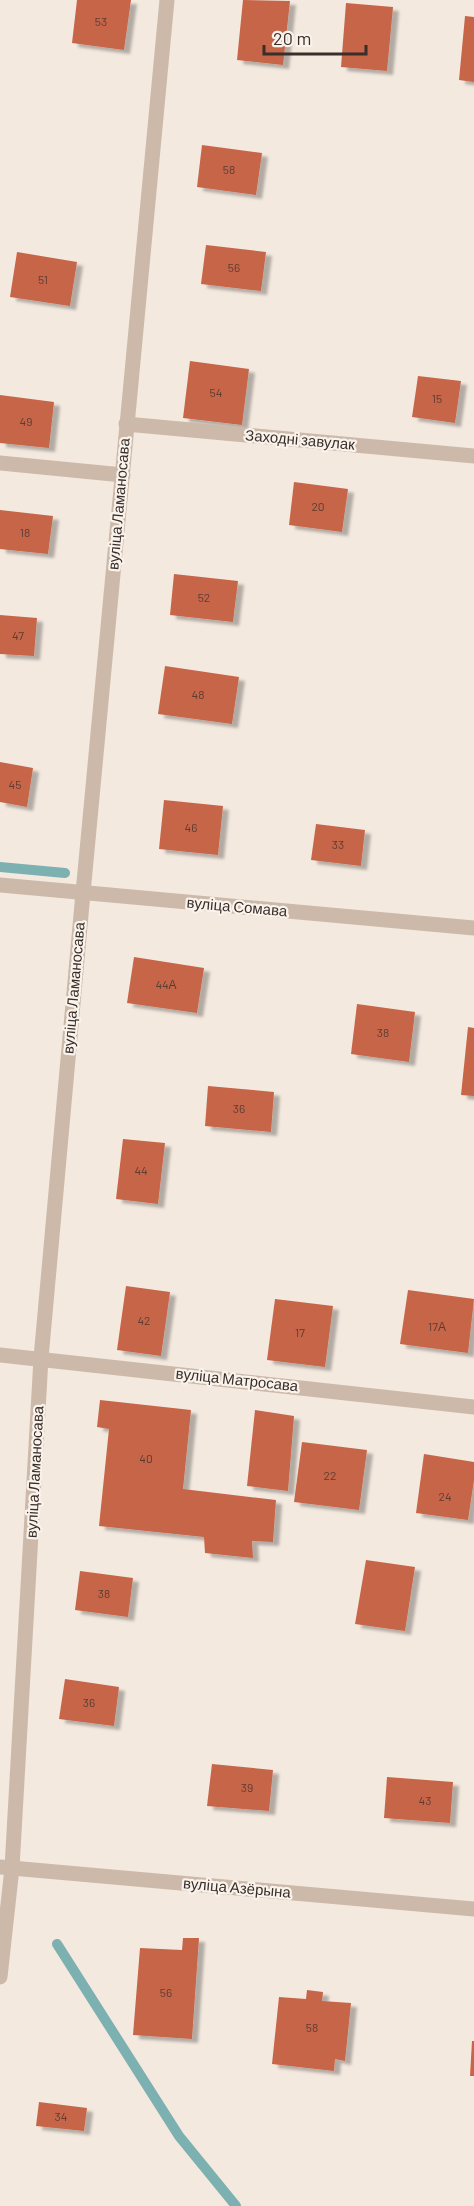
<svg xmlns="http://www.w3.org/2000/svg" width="474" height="2206" font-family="Barlow,sans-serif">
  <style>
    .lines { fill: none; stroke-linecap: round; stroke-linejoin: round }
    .stream { stroke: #7db0b1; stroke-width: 10 }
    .building { fill: #c76549; filter: url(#shadow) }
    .minor { stroke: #ccb9aa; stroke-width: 15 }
    .tertiary { stroke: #ccb9aa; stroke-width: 15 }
    .labels { text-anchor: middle; stroke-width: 4.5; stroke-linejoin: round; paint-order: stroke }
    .number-label { font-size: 12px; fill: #5c3c32 }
    .street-label { font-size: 15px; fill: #392e2a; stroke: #faf3ec }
  </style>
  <defs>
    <filter id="shadow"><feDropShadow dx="6" dy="4" stdDeviation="1.5" flood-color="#0004"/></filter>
  </defs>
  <rect width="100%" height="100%" fill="#f3e9df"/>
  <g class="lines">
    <g class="stream">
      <path d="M0,867l65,6"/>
      <path d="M57,1944l122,192 57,70"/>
    </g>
  </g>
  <g class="building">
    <path d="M77,0h54l-7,50 -52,-7z"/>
    <path d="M243,0l47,1 -7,64 -46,-5z"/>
    <path d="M346,3l47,4 -6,64 -46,-4z"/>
    <path d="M465,16l9,1v65l-15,-2z"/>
    <path d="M202,145l60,8 -6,42 -59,-8z"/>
    <path d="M206,245l60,7 -5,39 -60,-7z"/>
    <path d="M17,252l60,10 -7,44 -60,-9z"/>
    <path d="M190,361l59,8 -7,56 -59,-7z"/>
    <path d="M418,376l43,5 -6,42 -43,-6z"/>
    <path d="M0,395l54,7 -5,46 -49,-5z"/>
    <path d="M294,482l54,7 -6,43 -53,-7z"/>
    <path d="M0,510l53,6 -5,38 -48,-5z"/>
    <path d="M174,574l64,7 -5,41 -63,-7z"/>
    <path d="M0,615l37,3 -3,38 -34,-2z"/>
    <path d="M165,666l74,11 -7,47 -74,-10z"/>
    <path d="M0,762l33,6 -6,39 -27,-5z"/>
    <path d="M164,800l59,6 -5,49 -59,-6z"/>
    <path d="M316,824l49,6 -4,36 -50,-6z"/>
    <path d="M134,957l70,11 -7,45 -70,-10z"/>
    <path d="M357,1004l58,8 -6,50 -58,-8z"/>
    <path d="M468,1027l6,1v68l-13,-1z"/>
    <path d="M208,1086l66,6 -3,40 -66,-6z"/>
    <path d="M123,1139l42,4 -7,61 -42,-5z"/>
    <path d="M126,1286l44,6 -9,64 -44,-6z"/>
    <path d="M408,1290l66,9 -6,54 -68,-9z"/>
    <path d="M275,1299l58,7 -8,61 -58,-7z"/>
    <path d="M100,1400l91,10 -8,79 93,11 -3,42 -21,-1 1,17 -48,-5 -1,-16 -105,-11 10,-97 -12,-2z"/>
    <path d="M255,1410l39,6 -6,75 -41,-5z"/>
    <path d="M302,1442l65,8 -8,60 -65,-8z"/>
    <path d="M424,1454l50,8v18l-6,40 -52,-7z"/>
    <path d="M366,1560l49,7 -10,64 -50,-7z"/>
    <path d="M80,1571l53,7 -5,39 -53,-7z"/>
    <path d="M65,1679l54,8 -5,39 -55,-7z"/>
    <path d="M212,1764l61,6 -4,41 -62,-5z"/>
    <path d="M387,1777l66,5 -3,41 -66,-5z"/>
    <path d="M183,1938h16l-7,101 -59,-4 7,-87 42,2z"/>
    <path d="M307,1990l16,2 -1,9 29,2 -6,58 -10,-2 -1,12 -62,-7 7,-67 27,2z"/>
    <path d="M472,2041h2v35h-4z"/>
    <path d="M39,2102l48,6 -3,23 -48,-5z"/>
  </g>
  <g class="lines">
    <g class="minor">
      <path d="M126,424l348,32"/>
      <path d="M0,463l123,12"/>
      <path d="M0,1355l474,52"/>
      <path d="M0,1867l474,42"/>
      <path d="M0,1977l12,-109 29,-510 42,-465 84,-893"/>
    </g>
    <path class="tertiary" d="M0,885l474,43"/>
  </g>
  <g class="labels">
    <g class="number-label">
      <text x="101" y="26">53</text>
      <text x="229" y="174">58</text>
      <text x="234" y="272">56</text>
      <text x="43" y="284">51</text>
      <text x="216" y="397">54</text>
      <text x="437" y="403">15</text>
      <text x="26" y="426">49</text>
      <text x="318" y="511">20</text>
      <text x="25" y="537">18</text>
      <text x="204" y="602">52</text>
      <text x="18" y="640">47</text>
      <text x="198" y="699">48</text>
      <text x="15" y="789">45</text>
      <text x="191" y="832">46</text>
      <text x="338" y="849">33</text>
      <text x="166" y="989">44А</text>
      <text x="383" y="1037">38</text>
      <text x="239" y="1113">36</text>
      <text x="141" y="1175">44</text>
      <text x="144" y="1325">42</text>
      <text x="437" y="1331">17А</text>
      <text x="300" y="1337">17</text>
      <text x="146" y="1463">40</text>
      <text x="330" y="1480">22</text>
      <text x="445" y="1501">24</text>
      <text x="104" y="1598">38</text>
      <text x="89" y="1707">36</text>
      <text x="247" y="1792">39</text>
      <text x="425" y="1805">43</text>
      <text x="166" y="1997">56</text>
      <text x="312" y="2032">58</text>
      <text x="61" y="2121">34</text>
    </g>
    <g class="street-label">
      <text transform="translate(300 440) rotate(5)" y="5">Заходні завулак</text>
      <text transform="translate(119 504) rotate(-85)" y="5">вуліца Ламаносава</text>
      <text transform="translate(237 907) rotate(5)" y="5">вуліца Сомава</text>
      <text transform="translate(74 988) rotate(-85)" y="5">вуліца Ламаносава</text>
      <text transform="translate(237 1380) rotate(6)" y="5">вуліца Матросава</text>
      <text transform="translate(35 1472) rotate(-87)" y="5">вуліца Ламаносава</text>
      <text transform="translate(237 1888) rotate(5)" y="5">вуліца Азёрына</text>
    </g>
  </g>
  <path d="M264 45v9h102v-9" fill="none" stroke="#392e2a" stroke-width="3"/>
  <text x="273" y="45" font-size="18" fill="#392e2a" stroke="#faf3ec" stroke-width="4.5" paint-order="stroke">20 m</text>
</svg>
